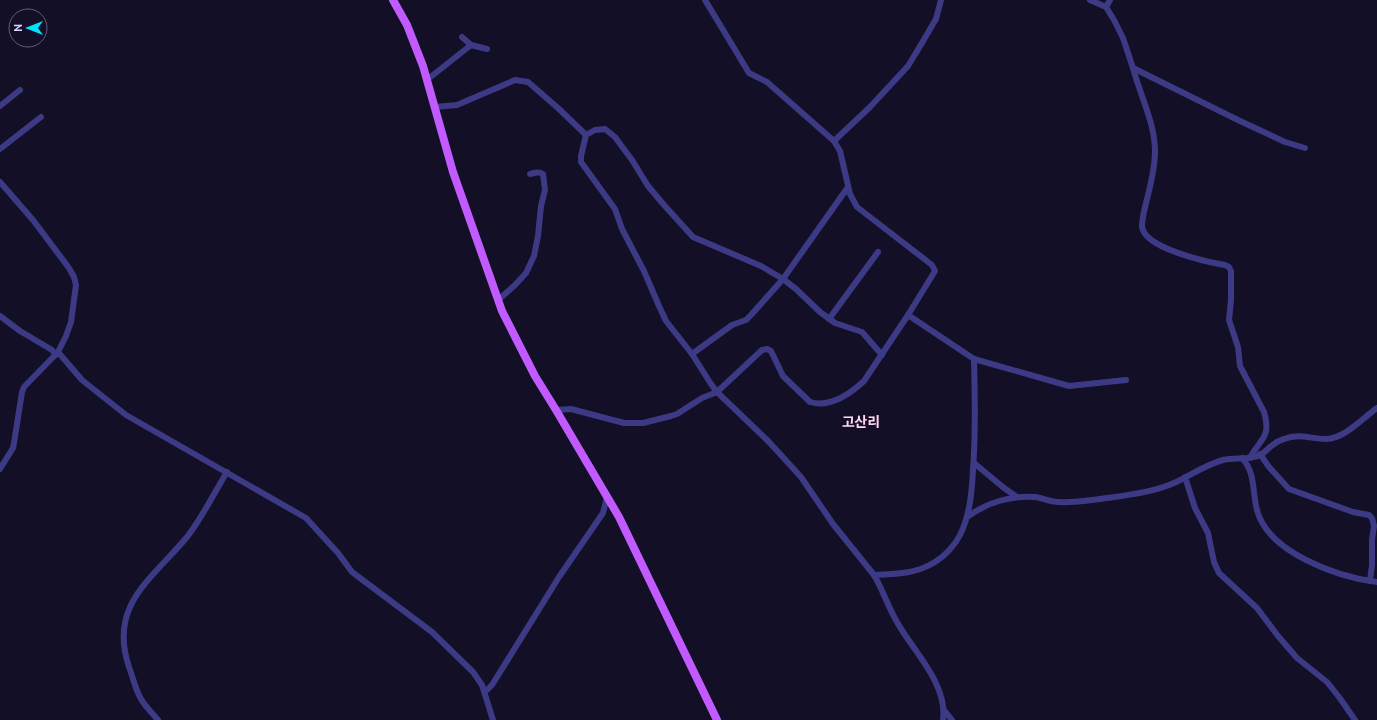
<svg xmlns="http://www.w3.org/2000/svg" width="1377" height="720" font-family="Ubuntu,'Noto Sans KR',sans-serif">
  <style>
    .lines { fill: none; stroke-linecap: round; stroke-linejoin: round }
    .minor { stroke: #3d3a85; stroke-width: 6 }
    .major { stroke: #c25bff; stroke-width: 8 }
    .labels { text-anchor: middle; stroke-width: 4; stroke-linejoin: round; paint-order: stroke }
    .quarter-label { font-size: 14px; font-weight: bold; fill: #ffd6f0; stroke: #130f26 }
  </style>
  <rect width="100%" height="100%" fill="#130f26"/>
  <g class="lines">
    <g class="minor">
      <path d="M1090,0l16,7 8,13 9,18 10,30 107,53 45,21 20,6"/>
      <path d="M1106,7l4,-7"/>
      <path d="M462,37l9,8"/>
      <path d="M1133,68c7,27 22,55 22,83 0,17 -4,32 -8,48 -2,9 -5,18 -5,27 1,22 65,36 83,39l4,2 2,4v29l-2,20 9,27 2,19 24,46c7,25 -2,25 -13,44"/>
      <path d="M428,79l43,-34 16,4"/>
      <path d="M0,106l20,-16"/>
      <path d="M435,107l22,-2 58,-25 13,2 30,26 28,27"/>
      <path d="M834,141l36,-34 38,-41 11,-18 17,-29 5,-19"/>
      <path d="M0,149l41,-32"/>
      <path d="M0,182l33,38 36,48 5,9 2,8 -5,37 -5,14 -8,16 -34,35 -2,5 -8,51 -1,5 -13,21"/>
      <path d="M498,300l17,-15 11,-12 8,-17 4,-20 3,-30 4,-16 -2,-16c-5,-3 -8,-1 -13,0"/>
      <path d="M908,315l66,44 95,27 57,-6"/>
      <path d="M0,316l20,15 32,19 4,5"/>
      <path d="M829,319l49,-67"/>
      <path d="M58,352l24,28 44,35 180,103 32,35 14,19 80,60 41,40 9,13 11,35"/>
      <path d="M692,354l40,-29 14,-5 5,-5 32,-36 65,-92"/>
      <path d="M882,355l-20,-23 -27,-9 -15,-11 -24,-23 -13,-10 -22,-13 -68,-29 -29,-32 -16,-19 -16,-26 -17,-23 -10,-8 -10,1 -9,5 -5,21v6l34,47 7,20 22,42 15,35 7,15 26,33 19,30 6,8 52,50 32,35 32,47 41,51c9,15 14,32 23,47 16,29 51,62 46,98"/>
      <path d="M556,410l15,-1 53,14h19l28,-7 6,-2 25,-16 15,-6 45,-42 5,-1 4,2 12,25 27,26c20,6 40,-8 54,-21l44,-66 27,-44 -3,-6 -75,-58 -7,-13 -10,-43 -6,-10 -67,-59 -18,-9 -44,-73"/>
      <path d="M1260,454l9,13 20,22 64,23 16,3 3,3 2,8 -2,13v26l-2,16"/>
      <path d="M1242,458c14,15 10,34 15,52 11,43 81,67 120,72"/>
      <path d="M974,463l30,25 13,9"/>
      <path d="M1185,477l10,31 13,25 6,29 5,11 38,35 21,28 19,22 30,24 12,15 16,23"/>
      <path d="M967,517c19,-14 44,-22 68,-20 8,1 15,5 23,5 16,1 33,-2 49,-4 21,-3 47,-6 67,-15 17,-8 31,-18 49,-23 12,-3 28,1 39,-6 8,-6 11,-12 22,-15 15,-6 27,0 42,0 18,0 37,-21 51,-31"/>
      <path d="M874,575c22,-1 42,-1 61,-13 10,-6 20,-17 25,-27 10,-20 12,-44 13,-66 3,-36 2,-73 1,-110"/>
      <path d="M485,692l7,-7 67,-108 44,-64 4,-16"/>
      <path d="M944,710l8,10"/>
      <path d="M158,720c-6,-7 -13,-14 -17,-21 -6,-10 -8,-22 -12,-32 -21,-62 23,-88 58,-130 15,-19 27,-44 40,-65"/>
    </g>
    <path class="major" d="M393,0l14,25 16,41 30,106 49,139 33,65 21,34 63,107 98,203"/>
  </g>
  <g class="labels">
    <g class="quarter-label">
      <text x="861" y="427">고산리</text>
    </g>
  </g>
  <g transform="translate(28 28) rotate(270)"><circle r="19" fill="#130f26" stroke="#625e7d"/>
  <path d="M0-3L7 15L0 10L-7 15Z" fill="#00e5ff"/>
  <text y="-6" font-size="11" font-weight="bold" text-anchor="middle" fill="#d9d4ff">N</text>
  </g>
</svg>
